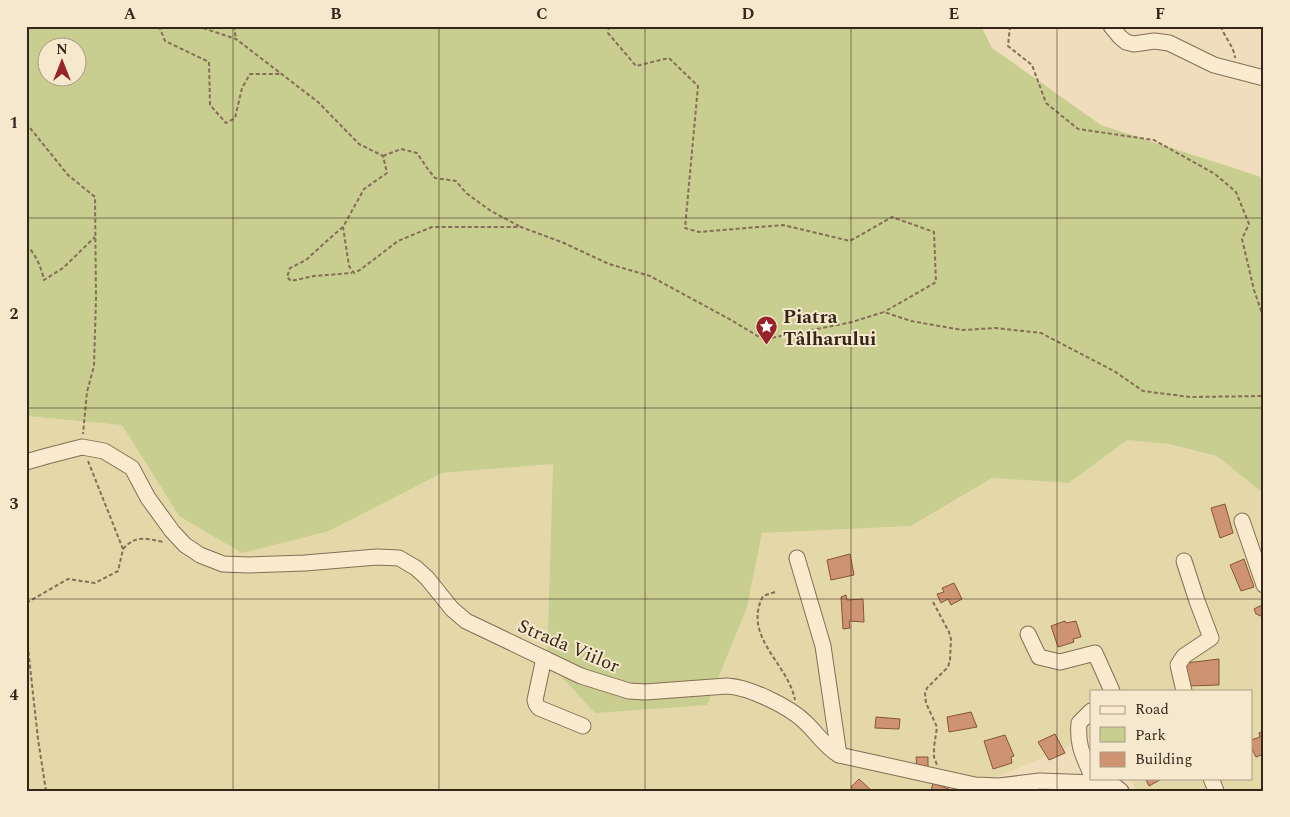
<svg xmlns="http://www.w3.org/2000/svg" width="1290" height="817" font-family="Spectral,serif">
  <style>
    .farmland { fill: #e4d8a9 }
    .green { fill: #c8cd90; fill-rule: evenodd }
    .building { fill: #ce9370; stroke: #86553a }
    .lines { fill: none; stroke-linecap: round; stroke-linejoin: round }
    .minor-casing { stroke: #866d55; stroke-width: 17 }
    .path { stroke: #866d55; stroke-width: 2; stroke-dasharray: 4 2.5; stroke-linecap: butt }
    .minor { stroke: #faebcf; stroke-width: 15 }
    .grid { fill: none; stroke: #35261b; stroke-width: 1; stroke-opacity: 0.55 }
    .labels { text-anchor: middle; stroke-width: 4; stroke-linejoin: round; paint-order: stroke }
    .poi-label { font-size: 19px; font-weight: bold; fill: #35261b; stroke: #f6e8cc; text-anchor: start }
    .street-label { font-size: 19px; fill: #35261b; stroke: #f6e8cc }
    .neatline { fill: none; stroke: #35261b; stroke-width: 2 }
    .grid-label { font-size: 16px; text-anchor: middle; font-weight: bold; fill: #35261b }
  </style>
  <rect width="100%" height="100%" fill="#efddbc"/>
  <path class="farmland" d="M26,416l96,9 57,91 150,15 113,-58 111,-9 -6,197 200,-54 15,-74 149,-7 81,-48 77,5 58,-43 42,4 48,12 47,38v297h-127l-7,-13h121v-87h-160v46l-127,54h-938z"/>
  <path class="green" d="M26,26h955l11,22 109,77 163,53v316l-47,-38 -48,-12 -42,-4 -58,43 -77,-5 -81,48 -149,7 -15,74 -40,98 -112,8 -48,-52 6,-197 -111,9 -113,58 -87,22 -63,-37 -57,-91 -96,-9zM48,48h30v30h-30z"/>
  <g class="building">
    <path d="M1225,504l8,29 -13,5 -9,-30z"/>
    <path d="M850,554l4,21 -23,5 -4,-20z"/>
    <path d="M1244,559l10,28 -13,4 -11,-26z"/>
    <path d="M954,583l8,16 -11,6 -3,-6 -7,4 -4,-9 7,-2 -2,-4z"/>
    <path d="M846,595l1,5 16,-1 1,23 -15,-1 1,7 -7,1 -2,-32z"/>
    <path d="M1262,605l2,9 -3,2 -5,-2 -2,-5z"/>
    <path d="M1065,621l1,2 10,-2 5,16 -8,2 1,3 -16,5 -7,-21z"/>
    <path d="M1219,659v26l-32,1 -1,-23z"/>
    <path d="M971,712l6,15 -28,5 -2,-15z"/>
    <path d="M876,717l24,2 -1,10 -24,-1z"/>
    <path d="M1264,731v23l-8,3 -5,-10v-7l9,-3 -1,-4z"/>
    <path d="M1055,734l10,19 -16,7 -11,-18z"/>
    <path d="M1005,735l9,21 -3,1 1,6 -19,6 -9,-28z"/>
    <path d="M916,757h12v12l-11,-3z"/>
    <path d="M1145,778h14l1,2 -11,6z"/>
    <path d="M859,779l13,12h-19l-2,-4z"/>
    <path d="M933,783l16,6 -1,2h-17z"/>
  </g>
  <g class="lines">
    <defs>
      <g id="minor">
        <path d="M1111,26l9,11 6,5 8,2 20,-3 15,2 45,22 50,13"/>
        <path d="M26,462l21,-6 35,-9 22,4 28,17 16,30 24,33 13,14 15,10 23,9 26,1 56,-2 72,-6 22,1 17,10 11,10 25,31 14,12 115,55 48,15 16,1 82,-6c22,1 63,21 78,36 12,11 20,25 34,33l136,30 24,1 41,-5 55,2 12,1 9,3 5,4"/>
        <path d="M1242,521l22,64"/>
        <path d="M797,558l26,88 16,109"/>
        <path d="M1184,561l13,40 14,37 -27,18 -6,9 6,26"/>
        <path d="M1028,634l11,23 21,5 35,-9 17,38"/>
        <path d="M544,658l-9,42 1,4 3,4 44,18"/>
        <path d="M1091,711l-12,12c-2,22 4,32 12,51"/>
        <path d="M1211,778l5,13"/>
      </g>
    </defs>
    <use href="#minor" class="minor-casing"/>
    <g class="path">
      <path d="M159,26l6,15 44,21 1,43 16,18 9,-5 7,-30 8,-14h30"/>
      <path d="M197,26l39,13 82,63 41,42 24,12 4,17 -23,16 -21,38 6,39 5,7 6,-3 38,-29 34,-14h89l43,16 45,21 41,12 81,44 35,21 5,-3 81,-16 32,-10 27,9 51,9 34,-2 45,5 73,38 29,20 47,6 73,-1 1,1"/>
      <path d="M234,26l2,13"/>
      <path d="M609,26l-1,7 28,33 33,-8 29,28 -13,142 14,4 84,-7 67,16 42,-24 42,15 2,50 -52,30"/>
      <path d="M1010,26l-2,20 24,19 14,38 32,26 76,11 61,34 21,18 13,32 -7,15 12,51 10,29"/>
      <path d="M1221,26c3,11 13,20 14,32"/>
      <path d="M26,123l42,52 27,22 1,101 -2,68 -7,26 -4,42"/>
      <path d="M383,156l18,-7 16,4 10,15 8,10 21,3 10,12 25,18 28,15"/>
      <path d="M343,227l-13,11 -24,22 -16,8 -3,9 4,4 23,-5 38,-3"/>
      <path d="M26,245c10,9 15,22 18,35l19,-12 32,-31"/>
      <path d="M123,549c13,-15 24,-10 41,-7"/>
      <path d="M775,592l-12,4c-21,41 25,67 32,104"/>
      <path d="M933,602l16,30 2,7 -1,21 -2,7 -21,21 -2,5 1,10 11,24 -3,20v10l3,8"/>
      <path d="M46,791l-8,-52 -11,-100 1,-37 40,-23 27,4 23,-12 5,-22 -35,-88"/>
    </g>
    <use href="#minor" class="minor"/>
  </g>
  <path class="grid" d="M233,26v765M439,26v765M645,26v765M851,26v765M1057,26v765M26,218h1238M26,408h1238M26,599h1238"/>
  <defs>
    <symbol id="sight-pin" viewBox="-11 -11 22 30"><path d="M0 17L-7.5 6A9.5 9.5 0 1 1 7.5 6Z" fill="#97242a" stroke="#f6e8cc"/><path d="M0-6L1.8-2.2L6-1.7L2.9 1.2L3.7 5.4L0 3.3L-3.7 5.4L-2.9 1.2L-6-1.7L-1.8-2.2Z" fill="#fff"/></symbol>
  </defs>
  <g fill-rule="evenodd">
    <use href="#sight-pin" x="754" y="314" width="25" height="34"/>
  </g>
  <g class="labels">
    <g class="poi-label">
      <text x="783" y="323">Piatra<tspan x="783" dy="22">Tâlharului</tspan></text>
    </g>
    <g class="street-label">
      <text transform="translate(569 645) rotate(23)" y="7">Strada Viilor</text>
    </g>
  </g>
  <rect width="1290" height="817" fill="none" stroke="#f6e8cc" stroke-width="55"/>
  <rect x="1090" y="690" width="162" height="90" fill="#f6e8cc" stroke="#a99a85"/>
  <rect x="1100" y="706" width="25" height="8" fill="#faebcf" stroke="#a99a85"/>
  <text x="1135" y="714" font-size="15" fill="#35261b">Road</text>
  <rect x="1100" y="727" width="25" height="15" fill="#c8cd90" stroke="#a99a85"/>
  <text x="1135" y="740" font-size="15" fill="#35261b">Park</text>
  <rect x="1100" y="752" width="25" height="15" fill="#ce9370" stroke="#a99a85"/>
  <text x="1135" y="764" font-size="15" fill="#35261b">Building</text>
  <g transform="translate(62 62)"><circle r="24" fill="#f6e8cc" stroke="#a99a85"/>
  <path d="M0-4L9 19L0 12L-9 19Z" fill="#97242a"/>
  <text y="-8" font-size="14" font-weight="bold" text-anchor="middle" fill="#35261b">N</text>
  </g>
  <rect x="28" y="28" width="1234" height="762" class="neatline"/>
  <g class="grid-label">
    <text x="130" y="19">A</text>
    <text x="336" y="19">B</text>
    <text x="542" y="19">C</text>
    <text x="748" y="19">D</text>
    <text x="954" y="19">E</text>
    <text x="1160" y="19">F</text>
    <text x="14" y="128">1</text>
    <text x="14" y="319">2</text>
    <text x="14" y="509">3</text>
    <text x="14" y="700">4</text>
  </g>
</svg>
